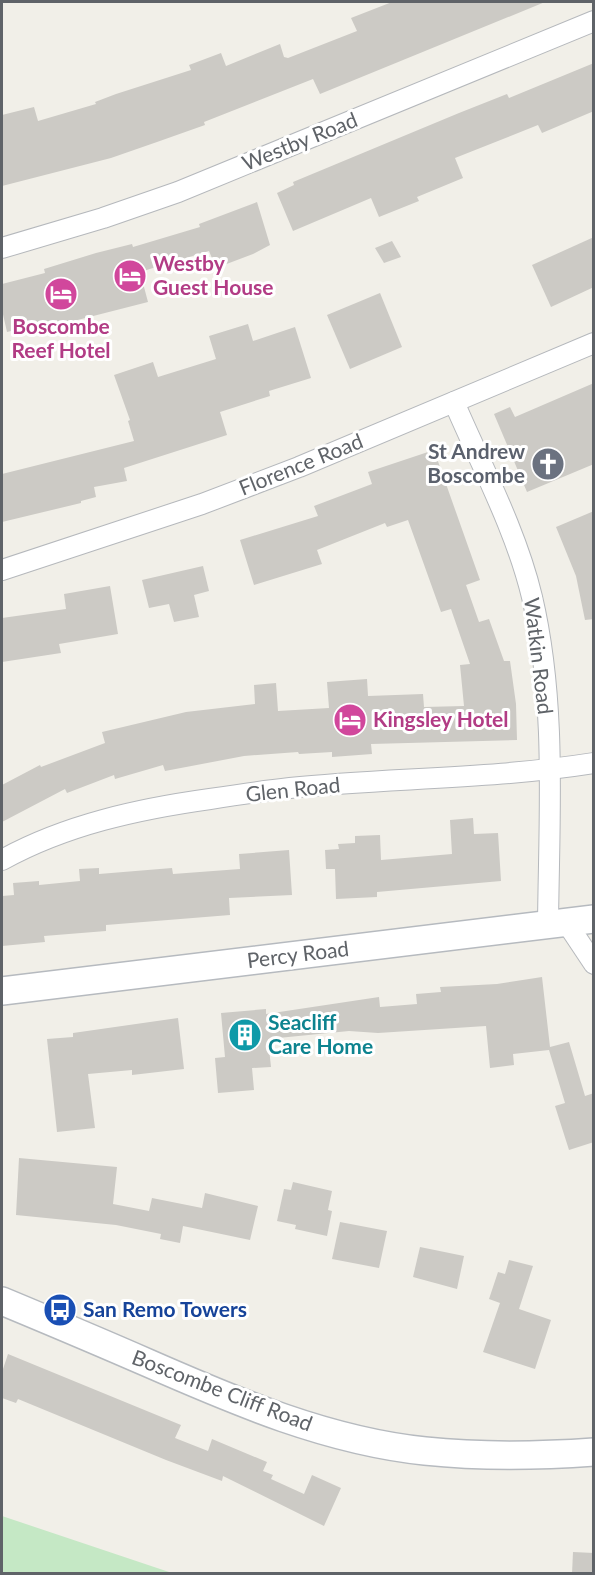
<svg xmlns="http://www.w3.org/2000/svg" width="595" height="1575" font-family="Lato,sans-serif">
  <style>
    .green { fill: #c5e8c5 }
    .building { fill: #cccac5 }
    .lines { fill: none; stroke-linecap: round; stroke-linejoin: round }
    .street-casing { stroke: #b5b8bc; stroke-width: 22 }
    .secondary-casing { stroke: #b6babf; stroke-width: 30 }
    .street { stroke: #fff; stroke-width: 20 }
    .secondary { stroke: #fff; stroke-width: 27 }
    .labels { text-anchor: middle; stroke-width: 6; stroke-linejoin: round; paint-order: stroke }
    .street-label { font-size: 21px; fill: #5f6368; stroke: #fff }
    .hotel-label { font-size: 21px; font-weight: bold; fill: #b23c85; stroke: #fff; text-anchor: start }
    .worship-label { font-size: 21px; font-weight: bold; fill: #5b616d; stroke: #fff; text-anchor: end }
    .culture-label { font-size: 21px; font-weight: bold; fill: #0d838f; stroke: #fff; text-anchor: start }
    .transit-label { font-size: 21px; font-weight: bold; fill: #164399; stroke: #fff; text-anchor: start }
  </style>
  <rect width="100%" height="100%" fill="#f1efe8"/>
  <path class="green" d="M2,1516l170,57h6h-176z"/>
  <g class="building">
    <path d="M392,2h153l-225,92 -7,-15 -109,43 1,3 -48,17 -46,16 -109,28v-71l32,-8 4,14 58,-17 -1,-2 21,-8 75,-24 -2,-5 32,-12 5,13 54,-22 4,13 4,1 69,-27 -6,-13z"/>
    <path d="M594,63v48l-52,22 -4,-8 -83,33 8,20 -46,19 2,4 -40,16 -8,-19 -78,33 -16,-38 17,-8 -1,-3 166,-69 48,-19 2,4z"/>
    <path d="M257,202l13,43 -17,9 -37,14 -7,-17 -69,21 8,30 -90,23 -1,-5 -50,12 -5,-22v-26l43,-11 -1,-4 52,-16 36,-9 1,3 67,-20 -1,-3z"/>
    <path d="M594,237v50l-43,20 -19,-42z"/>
    <path d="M392,241l9,16 -17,6 -9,-15z"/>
    <path d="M380,293l22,54 -52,22 -23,-54z"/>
    <path d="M248,324l5,17 42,-14 16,51 -42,13 1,5 -50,16 7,23 -103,33 3,13 -33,6 2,10 -15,4v2l-79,19v-48l132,-33 -6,-20 2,-1 -16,-45 39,-13 5,15 58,-18 -7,-23z"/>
    <path d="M594,383v81l-67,28 -33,-78 16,-7 5,10z"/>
    <path d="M434,450l46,130 -14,5 13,37 10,-3 15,42h6l6,43 1,36 -146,4 1,10 -40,3v-5l-33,2 -1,-2 -54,4 -79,15 -2,-6 -48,14 -1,-4 -47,18 -2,-4 -63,33v-37l38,-20 1,2 64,-24 -3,-11 84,-20 69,-8 -1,-19 22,-2 2,28 51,-3 -2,-26 40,-3 1,17 55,-2 1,13 40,-1 -4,-41 10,-1 -19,-55 -10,3 -33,-92 -21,7 -2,-4 -68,27 5,14 -68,21 -14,-45 78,-24 -4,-10 58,-22 -4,-12z"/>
    <path d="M594,511v108l-9,1 -9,-44 -20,-49z"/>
    <path d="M203,566l6,25 -15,4 5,22 -25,5 -5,-18 -20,4 -7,-28z"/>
    <path d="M110,586l8,48 -59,10 2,9 -59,9v-44l64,-9 -2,-15z"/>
    <path d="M473,818l1,16 24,-1 3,48 -124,11v5l-41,2 -1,-30h-9l-1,-19 14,-1 -1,-5 17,-1v-7l25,-1 1,25 71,-6 -2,-34z"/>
    <path d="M289,850l3,45 -63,3 1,17 -124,10v6l-62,5 1,6 -43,4v-50l12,-1 -1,-12 26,-2v4l41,-4 -1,-12 20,-1v6l73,-6 1,6 67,-5 -1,-15z"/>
    <path d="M542,977l8,70 19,-5 16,54 9,-3v49l-25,8 -14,-44 10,-3 -16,-53 -36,4 1,11 -24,3 -4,-42 -108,7 -29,-2 -81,8 3,28 -19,1 2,22 -36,3 -3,-35 10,-1 -4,-44 45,-4v5l113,-17 1,10 37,-3 -1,-10 25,-2 -1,-5 57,-3z"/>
    <path d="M178,1018l6,51 -52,6v-5l-44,4 7,54 -38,4 -10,-93 26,-2v-4z"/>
    <path d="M19,1158l98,9 -4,37 36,7 3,-13 50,10 3,-15 53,13 -8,34 -67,-14 -3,17 -20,-4 1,-5 -45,-9 -100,-10z"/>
    <path d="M293,1182l39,9 -4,19 4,1 -5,25 -32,-7 1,-4 -19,-4 7,-32 7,1z"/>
    <path d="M340,1222l47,9 -8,37 -47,-9z"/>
    <path d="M420,1247l44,9 -7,33 -44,-12z"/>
    <path d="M509,1260l24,6 -14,43 32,11 -16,49 -52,-17 17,-49 -11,-4 9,-27 7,2z"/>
    <path d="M8,1354l173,71 -6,13 33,13 4,-12 55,23 -4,9 10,4 -2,4 33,15 8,-19 29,13 -17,38 -101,-50 -1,5 -56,-21 -148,-61 -2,4 -14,-5v-26z"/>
    <path d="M573,1552l21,1v21h-22z"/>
  </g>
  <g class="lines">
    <defs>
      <g id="street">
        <path d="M2,248l101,-30 75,-26 416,-171"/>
        <path d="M454,402c27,63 62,128 78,195 25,106 17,219 16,328"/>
        <path d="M2,570l200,-66 97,-37 295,-124"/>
        <path d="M2,860c63,-35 136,-51 208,-61 26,-4 53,-8 80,-11 101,-10 203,-9 304,-25"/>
        <path d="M566,922l28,42"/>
      </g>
      <g id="secondary">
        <path d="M2,991l592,-72"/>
        <path d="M2,1301c48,20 98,41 146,62 89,39 180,78 277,88 56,6 113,5 169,1"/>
      </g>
    </defs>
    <use href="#street" class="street-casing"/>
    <use href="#secondary" class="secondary-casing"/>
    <use href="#street" class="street"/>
    <use href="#secondary" class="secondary"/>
  </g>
  <defs>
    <symbol id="hotel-disc" viewBox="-11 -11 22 22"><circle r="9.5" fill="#d1479c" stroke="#fff"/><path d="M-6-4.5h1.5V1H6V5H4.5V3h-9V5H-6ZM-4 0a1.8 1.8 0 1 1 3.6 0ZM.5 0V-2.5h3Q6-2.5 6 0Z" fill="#fff"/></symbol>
    <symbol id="church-disc" viewBox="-11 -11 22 22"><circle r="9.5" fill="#6b7280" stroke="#fff"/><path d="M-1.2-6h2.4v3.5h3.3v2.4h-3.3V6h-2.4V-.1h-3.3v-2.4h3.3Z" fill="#fff"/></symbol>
    <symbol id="building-disc" viewBox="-11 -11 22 22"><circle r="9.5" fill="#0f9aa8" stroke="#fff"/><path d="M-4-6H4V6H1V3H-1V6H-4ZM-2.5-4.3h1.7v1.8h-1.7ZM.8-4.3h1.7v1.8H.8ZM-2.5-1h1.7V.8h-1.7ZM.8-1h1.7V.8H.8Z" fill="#fff"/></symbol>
    <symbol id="bus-disc" viewBox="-11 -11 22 22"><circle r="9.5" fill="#1a4fb4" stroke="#fff"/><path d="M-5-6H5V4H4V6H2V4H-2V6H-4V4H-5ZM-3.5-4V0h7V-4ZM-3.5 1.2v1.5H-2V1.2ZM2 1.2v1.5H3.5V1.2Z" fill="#fff"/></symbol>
  </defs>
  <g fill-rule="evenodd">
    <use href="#hotel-disc" x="111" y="257" width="38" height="38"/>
    <use href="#hotel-disc" x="42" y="275" width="38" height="38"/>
    <use href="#church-disc" x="529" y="445" width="38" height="38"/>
    <use href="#hotel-disc" x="331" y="701" width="38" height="38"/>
    <use href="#building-disc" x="226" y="1016" width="38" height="38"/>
    <use href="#bus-disc" x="41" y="1291" width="38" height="38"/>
  </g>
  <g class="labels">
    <g class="street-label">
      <text transform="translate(300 142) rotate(-22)" y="7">Westby Road</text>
      <text transform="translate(301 465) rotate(-22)" y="7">Florence Road</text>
      <text transform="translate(538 656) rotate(83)" y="7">Watkin Road</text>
      <text transform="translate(293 790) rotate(-6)" y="7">Glen Road</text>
      <text transform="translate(298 955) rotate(-7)" y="7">Percy Road</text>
      <text transform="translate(222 1391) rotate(21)" y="7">Boscombe Cliff Road</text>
    </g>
    <g class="hotel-label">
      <text x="153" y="271">Westby<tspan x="153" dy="24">Guest House</tspan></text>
      <text x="61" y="334" text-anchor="middle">Boscombe<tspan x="61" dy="24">Reef Hotel</tspan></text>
      <text x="373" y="727">Kingsley Hotel</text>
    </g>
    <g class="worship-label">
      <text x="525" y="459">St Andrew<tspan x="525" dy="24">Boscombe</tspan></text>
    </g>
    <g class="culture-label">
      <text x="268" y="1030">Seacliff<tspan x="268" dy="24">Care Home</tspan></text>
    </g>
    <g class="transit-label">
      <text x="83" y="1317">San Remo Towers</text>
    </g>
  </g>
  <rect width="595" height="1575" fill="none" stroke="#5f6368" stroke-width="6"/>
</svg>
